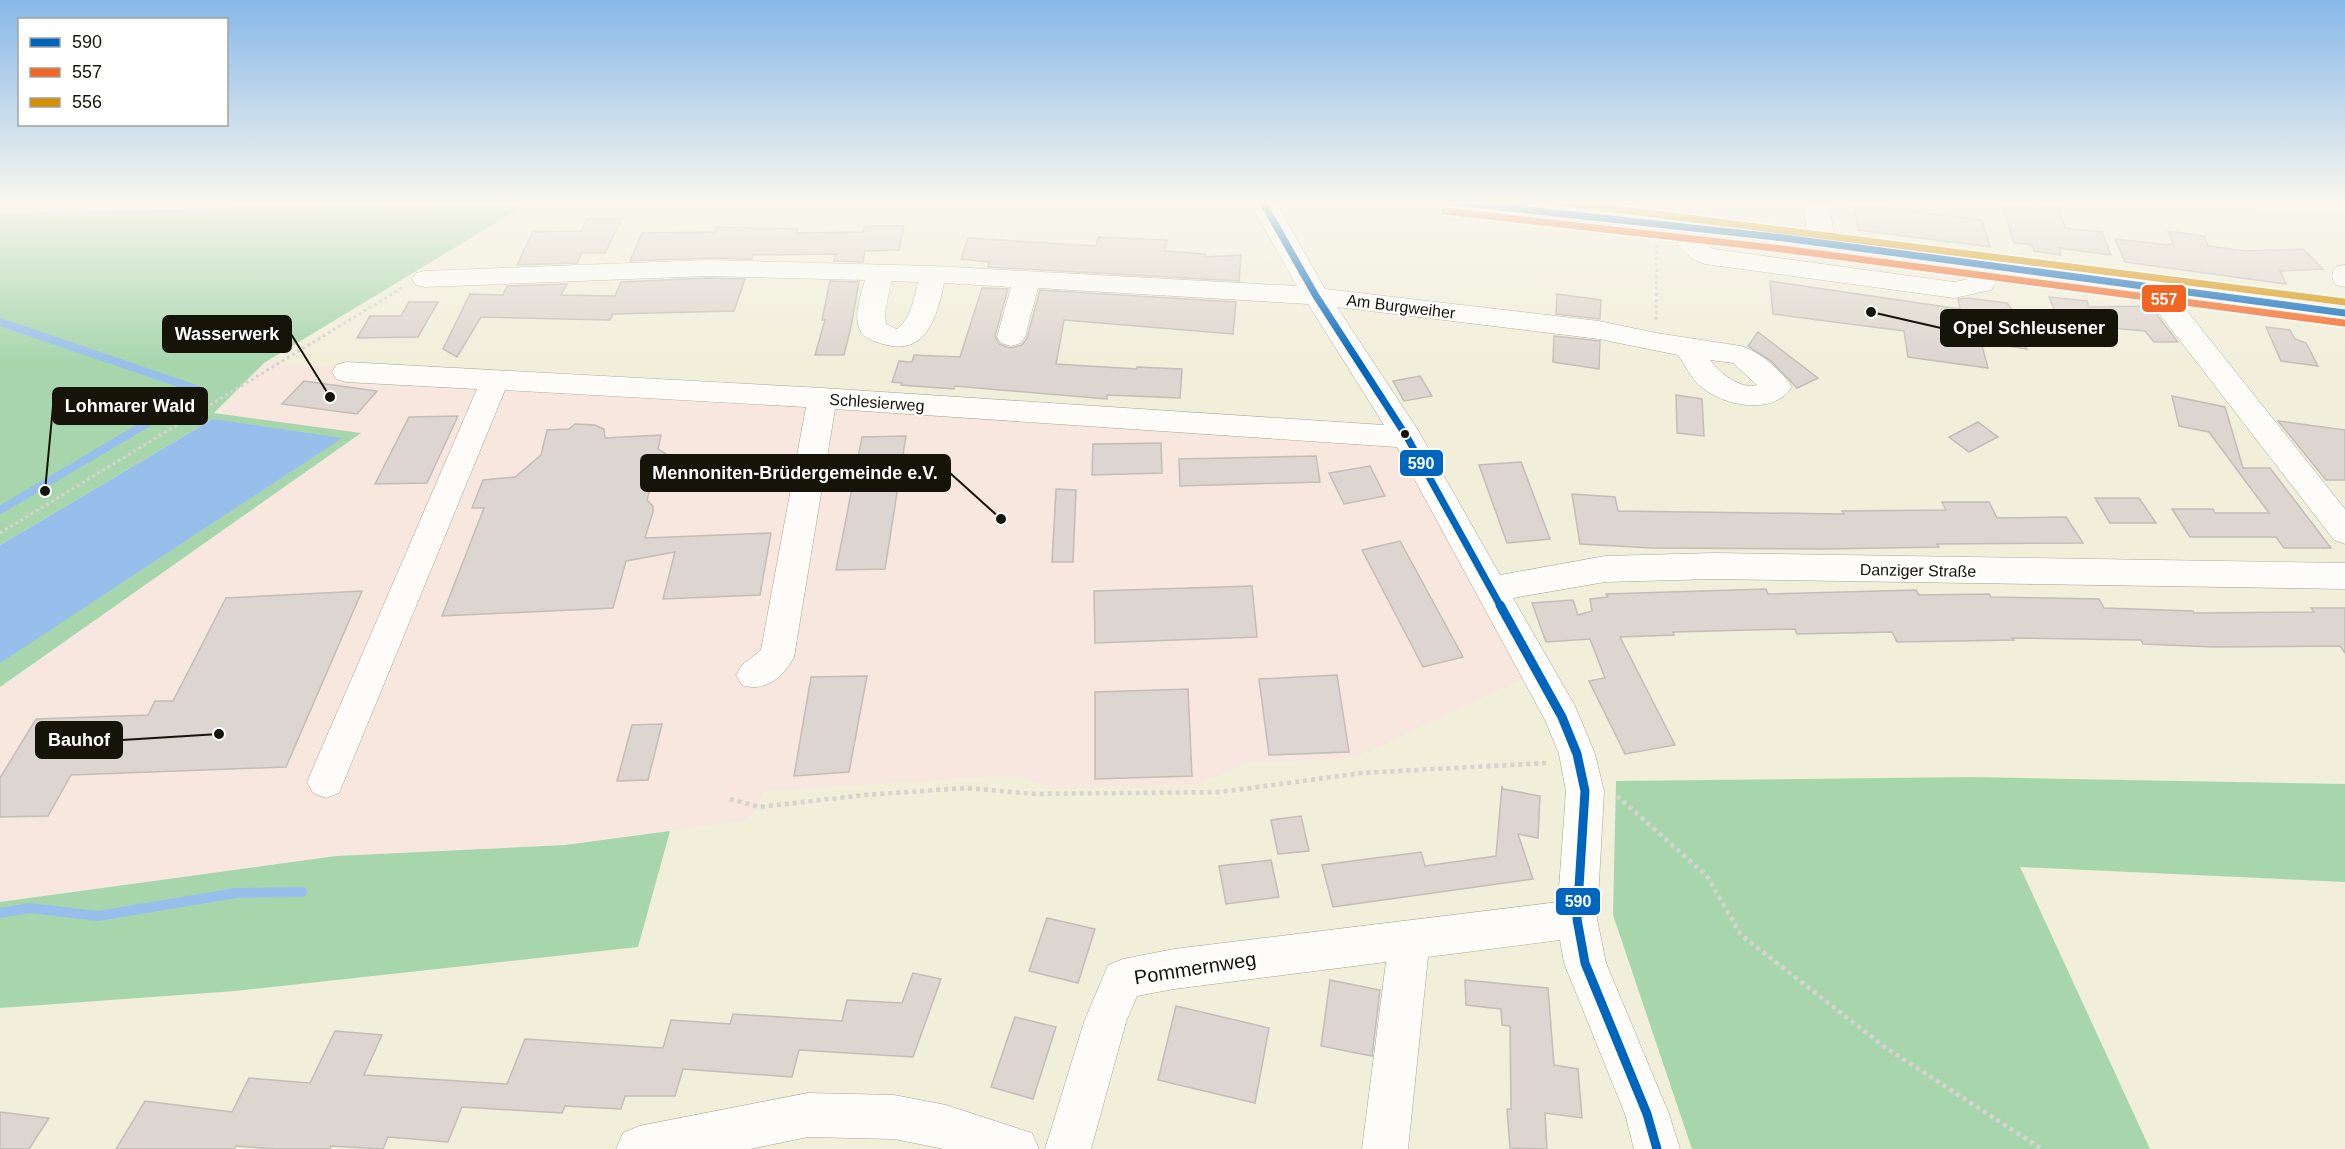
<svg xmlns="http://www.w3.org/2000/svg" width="2345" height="1149" font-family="Helvetica,sans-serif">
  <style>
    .industrial { fill: #f7e7df }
    .forest { fill: #a7d6ad }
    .water { fill: #98bfeb }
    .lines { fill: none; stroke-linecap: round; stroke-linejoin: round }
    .stream-far1 { stroke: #98bfeb; stroke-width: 8 }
    .stream { stroke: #98bfeb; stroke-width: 10 }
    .building { fill: #ddd5cf; stroke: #c4bcb7; stroke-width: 1.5 }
    .minor-casing { stroke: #a6a495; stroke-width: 1 }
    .major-casing { stroke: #d0cec5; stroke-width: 1 }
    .path-far1 { stroke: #d6d4cf; stroke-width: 3; stroke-dasharray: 3 3; stroke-linecap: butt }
    .path { stroke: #d6d4cf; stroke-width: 4.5; stroke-dasharray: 4 4; stroke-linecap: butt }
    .minor { fill: #fdfcf9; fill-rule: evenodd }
    .major { fill: #ede6df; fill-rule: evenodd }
    .bus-1-far1-casing { stroke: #fff; stroke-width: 10 }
    .bus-1-casing { stroke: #fff; stroke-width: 14 }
    .bus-2-casing { stroke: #fff; stroke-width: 10 }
    .bus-3-casing { stroke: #fff; stroke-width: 10 }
    .bus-1-far1 { stroke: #0065bd; stroke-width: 7 }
    .bus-1 { stroke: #0065bd; stroke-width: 9 }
    .bus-2 { stroke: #f26522; stroke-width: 7 }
    .bus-3 { stroke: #d59001; stroke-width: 7 }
    .bus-dot { fill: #161408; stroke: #fff; stroke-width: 2 }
    .labels { text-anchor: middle; stroke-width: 4.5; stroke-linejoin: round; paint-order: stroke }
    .street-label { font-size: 16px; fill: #161408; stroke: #fff }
    .near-street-label { font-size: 20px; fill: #161408; stroke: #fff }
    .leader { fill: none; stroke: #161408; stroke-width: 2 }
    .callout-dot { fill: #161408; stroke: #fff; stroke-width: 2 }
    .callout { fill: #161408; stroke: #161408; stroke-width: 2 }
    .callout-label { font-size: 18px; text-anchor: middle; font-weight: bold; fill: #fff }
    .line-badge { stroke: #fff; stroke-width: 2 }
    .badge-label { font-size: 16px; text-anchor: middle; font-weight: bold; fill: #fff }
  </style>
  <rect width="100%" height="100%" fill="#f1eeda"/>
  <g class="industrial">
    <path d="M2162,201h183v16z"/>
    <path d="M264,363l1127,64 133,251 -170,80 -108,5 -51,22 -143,3 -37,-13 -250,16 -17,29 -183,25 -229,11 -336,46v-215l360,-254 -144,-20z"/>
  </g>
  <g class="forest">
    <path d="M532,201l-268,162 -50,50 147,20 -361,254v-24l213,-244 -213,126v-332z"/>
    <path d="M1971,777l374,7v98l-325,-15 130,282h-458l-79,-234 3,-134z"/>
    <path d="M670,831l-32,116 -403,44 -235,17v-106l336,-46 229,-11z"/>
  </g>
  <path class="water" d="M213,419l129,19 -342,225v-118z"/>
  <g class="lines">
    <path class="stream-far1" d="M0,322l202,69 -202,119"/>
    <path class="stream" d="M0,913l30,-5 68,8 138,-23 66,-1"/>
  </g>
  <g class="building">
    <path d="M2001,201h56l8,27 37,4 9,23 -52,-7 2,7 -27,-4 -2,-6 -18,-2z"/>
    <path d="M1853,204l129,16 8,27 -132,-17z"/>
    <path d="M587,219h35l-17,34h-23l-5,10 -60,2 16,-33 48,-1z"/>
    <path d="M864,226h40l-5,24 -34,1 -2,11 -29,-1 2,-7 -83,1 -1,4 -44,-1 -78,3 12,-28 73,-1 2,-5 81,2 -1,4 66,-1z"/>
    <path d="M2168,231l36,5 4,10 38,5 57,-2 20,20 -43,2 6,13 -161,-22 -10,-23 54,6v-1h4z"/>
    <path d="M1098,237l69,3 -2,11 40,3v3l36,-2 -2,26 -251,-14 1,-5 -28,-3 7,-21 128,8z"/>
    <path d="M708,278l37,1 -11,32 -121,3 -3,6 -129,-3 -24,40 -14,-8 27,-55 33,1 4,-9 60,-2 -6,11 54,1 6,-14z"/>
    <path d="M830,281l29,1 -8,45 -7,28h-29l10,-35h-3z"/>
    <path d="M1770,281l190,28 -2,-10 9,-1 40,5 24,31 -15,-2 11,17 -46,-7 7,26 -80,-11 -4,-26 -131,-17z"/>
    <path d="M982,288l26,1 -13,47 4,8 11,4 12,-3 5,-7 13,-48 196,12 -3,32 -169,-14 -8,44 81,5v-2l45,2 -2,29 -73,-3v4l-152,-13 -1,3 -53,-4 1,-2 -10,-1 7,-21 13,1 2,-7 46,2z"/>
    <path d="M1557,294l44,6 -1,19 -44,-5z"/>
    <path d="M2049,297l38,4 2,6 61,-1 28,36h-24l-9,-11 -90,-8 1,-9z"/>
    <path d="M409,302h29l-20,35 -61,1 13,-22h31z"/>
    <path d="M2266,327l24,3 5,9 11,4 12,23 -37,-5z"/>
    <path d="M1758,332l60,46 -21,10 -26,-27 -23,-15z"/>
    <path d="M1554,336l46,5 -1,28 -46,-7z"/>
    <path d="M1420,376l12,20 -28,5 -11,-20z"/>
    <path d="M304,381l73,10 -20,23 -75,-10z"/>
    <path d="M1676,395l26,4 2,37 -27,-3z"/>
    <path d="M2172,396l53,11 18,61h27l61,80h-47l-8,-11h-86l-18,-28h41l2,4h54l-60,-81 -30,-6z"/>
    <path d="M458,416l-31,67 -52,1 34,-67z"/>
    <path d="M2278,421l67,9v50h-19z"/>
    <path d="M1978,422l20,15 -29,15 -20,-15z"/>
    <path d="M575,424l20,1 9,4 1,9 56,-3 -3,14 33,21 -36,1 -8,29 6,6v6l-8,26 126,-5 -11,62 -97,4 12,-47 -49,9 -13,47 -171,8 42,-108h-12l11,-28 32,-3 26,-22 6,-25 22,-1z"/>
    <path d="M906,436l-21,133 -49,1 26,-133z"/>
    <path d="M1161,443l1,30 -70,2 1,-31z"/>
    <path d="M1316,456l4,26 -140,4 -1,-27z"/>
    <path d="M1521,462l29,77 -43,4 -28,-78z"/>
    <path d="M1370,466l15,30 -41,8 -15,-31z"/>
    <path d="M1056,489l20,1 -3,72h-21z"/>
    <path d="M1572,494l43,3 3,14 226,3 -2,-3 104,-1 -4,-8h47l8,16 69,-1 17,26 -146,1 2,3 -113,2 -174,-1 -72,-4z"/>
    <path d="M2095,498h44l17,25h-46z"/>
    <path d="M1400,541l63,116 -40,10 -61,-117z"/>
    <path d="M1252,586l5,51 -162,6 -1,-52z"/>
    <path d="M1766,589l2,5 148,-4 3,5 70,-1 2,3 108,2 5,9 89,3 1,2 120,-1 -3,-4h34v45l-5,-7 -126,1 -71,-3 -2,-4 -129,-2 2,2 -117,2 -5,-10 -95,2 -2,-5 -122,3 1,3 -54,2 55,108 -50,9 -36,-73 16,-3 -15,-39 -44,3 -14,-39 41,-3 5,15 14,-4 -2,-12 18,-2 -2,-3z"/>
    <path d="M362,591l-76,176 -215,8 -23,41 -48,1v-39l36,-59 112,-4 7,-14h18l53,-103z"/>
    <path d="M1337,675l12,77 -80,3 -10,-76z"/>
    <path d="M867,676l-18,96 -55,4 17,-99z"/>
    <path d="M1188,689l4,87 -97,3v-87z"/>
    <path d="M662,724l-14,56 -31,1 15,-56z"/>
    <path d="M1502,786l1,3 37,7 -2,42 -20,-4 15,45 -200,28 -11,-42 99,-13 4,14 71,-10z"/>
    <path d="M1301,816l8,35 -31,3 -7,-34z"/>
    <path d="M1271,860l8,37 -53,7 -7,-38z"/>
    <path d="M1047,918l48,11 -17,54 -49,-12z"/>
    <path d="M913,973l28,6 -28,78 -114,-7 -7,27 -109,-8 -8,27h-50l-4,13 -56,-3 -3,7 -100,-6 -14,35 -60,-5 -5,12 -52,-3 -1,3h-56l-38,-3 -2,3h-118l29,-48 87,11 17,-34 61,5 25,-52 47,4 -18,40 143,9 18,-45 138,9 8,-28 59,4 3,-10 109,7 5,-21 55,3z"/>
    <path d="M1330,980l50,10 -8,66 -51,-10z"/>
    <path d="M1465,980l83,8 6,77 24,4 4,49 -37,-5 2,36 -37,-1 -3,-39h4l-1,-83 -8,-1 -1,-16 -35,-4z"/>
    <path d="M1176,1006l93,22 -14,75 -97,-23z"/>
    <path d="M1015,1017l41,10 -23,72 -42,-12z"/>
    <path d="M0,1112l49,6 -20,31h-29z"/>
  </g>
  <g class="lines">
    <defs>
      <g id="minor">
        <path d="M1249,201h26l50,88 274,32 57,12 85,13c18,5 41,25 51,41 -20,31 -75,18 -96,-5 -7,-8 -12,-19 -18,-27l-79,-16 -262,-32 81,123 82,145 105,-19 109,-3 631,10v26l-631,-10 -109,3 -92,16 62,108 20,48 9,37 -7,128 9,44 63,151 11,35h-46l-9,-35 -61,-151 -4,-23 -132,17 -20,192h-46l24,-187 -212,27 -37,7 -11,26 -35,127h-46l39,-127 24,-57 15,-6 51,-10 384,-47 8,-111 -7,-37 -14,-34 -148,-273 -562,-38 -41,248c-10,20 -30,36 -52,28l-6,-10 6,-10 19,-15 45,-243 -301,-17 -166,403 -13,5 -13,-5 -6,-11 170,-393 -131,-7 -10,-3 -4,-7 4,-7 10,-3 476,26 562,37 -76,-121 -270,-16 -13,49 -4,6 -10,3 -10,-3 -4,-6 14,-50 -67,-4c-7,33 -17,74 -61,61 -8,-2 -20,-6 -23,-14 -7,-15 1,-35 5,-50l-157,-4 -283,11 -9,-2 -4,-6 4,-6 9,-2 283,-11 225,6 364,20zM891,281l27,1c-4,16 -7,37 -21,47l-11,-5 -1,-10zM1710,360l23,3 24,22c-17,5 -38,-13 -47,-25z"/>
        <path d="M1803,201h26l6,45 -4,6 -9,2 -9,-2 -4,-6z"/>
        <path d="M1679,220c14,4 22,20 34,29l241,33 14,-3 -3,-15 4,-6 9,-2 9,2 4,6 4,20 -4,6 -37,8 -249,-34c-19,-5 -28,-21 -39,-36l4,-5z"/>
        <path d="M2345,265v22l-9,-2c-5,-7 -5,-11 0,-18z"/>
        <path d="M2154,280l10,2 181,227v35l-11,-4 -190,-246 -3,-6 3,-6z"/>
        <path d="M808,1093l86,2 52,10 86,28 7,16h-95l-50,-10 -86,-2 -58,12h-134l7,-16 16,-7z"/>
      </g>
      <path id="major" d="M1434,201h97l447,55 367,48v18c-299,-41 -598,-85 -899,-113l-9,-3z"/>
    </defs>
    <use href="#minor" class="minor-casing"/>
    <use href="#major" class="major-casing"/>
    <g class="path-far1">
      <path d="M1656,320l1,-76"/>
      <path d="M0,533l402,-245"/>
    </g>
    <g class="path">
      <path d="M1617,796l90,80 34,59 145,113 156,101"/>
      <path d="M730,799l29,8 106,-12 101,-7 69,6 186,-2 140,-19 186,-10"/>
    </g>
    <use href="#minor" class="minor"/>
    <use href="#major" class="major"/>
    <defs>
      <g id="bus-1-far1">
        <path d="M1262,201l54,95 91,141 94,170"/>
        <path d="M1447,201l337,37 561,75"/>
      </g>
      <path id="bus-1" d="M1500,605l62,112 15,37 8,37 -8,128 8,44 62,151 10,35"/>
      <path id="bus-2" d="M1445,211l337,38 562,74"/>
      <path id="bus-3" d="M1553,201l792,101"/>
    </defs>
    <use href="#bus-1-far1" class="bus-1-far1-casing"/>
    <use href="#bus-1" class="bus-1-casing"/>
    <use href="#bus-2" class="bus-2-casing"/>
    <use href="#bus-3" class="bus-3-casing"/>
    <use href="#bus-1-far1" class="bus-1-far1"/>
    <use href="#bus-1" class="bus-1"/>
    <use href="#bus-2" class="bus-2"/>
    <use href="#bus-3" class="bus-3"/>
  </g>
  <linearGradient id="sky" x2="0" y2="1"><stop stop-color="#88b8e9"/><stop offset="0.56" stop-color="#f9f7ee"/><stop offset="1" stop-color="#f9f7ee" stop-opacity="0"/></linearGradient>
  <rect width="2345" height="362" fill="url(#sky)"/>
  <circle class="bus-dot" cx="1405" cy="434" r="5"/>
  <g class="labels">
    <g class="street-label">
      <text transform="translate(1401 306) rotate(7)" y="6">Am Burgweiher</text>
      <text transform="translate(877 402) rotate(4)" y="6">Schlesierweg</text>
      <text transform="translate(1918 570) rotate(1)" y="6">Danziger Straße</text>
    </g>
    <g class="near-street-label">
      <text transform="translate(1195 968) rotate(-9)" y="7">Pommernweg</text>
    </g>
  </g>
  <path class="leader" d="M1871 312L1941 328M330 397L291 334M45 491L53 406M1001 519L950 473M219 734L122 740"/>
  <g class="callout-dot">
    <circle cx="1871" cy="312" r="6"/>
    <circle cx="330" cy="397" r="6"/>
    <circle cx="45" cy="491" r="6"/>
    <circle cx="1001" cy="519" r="6"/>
    <circle cx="219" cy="734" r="6"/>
  </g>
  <g class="callout">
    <rect x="1941" y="310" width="176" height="36" rx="6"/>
    <rect x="163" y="316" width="128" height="36" rx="6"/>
    <rect x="53" y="388" width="154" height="36" rx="6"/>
    <rect x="641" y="455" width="309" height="36" rx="6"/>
    <rect x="36" y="722" width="86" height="36" rx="6"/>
  </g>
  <g class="callout-label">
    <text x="2029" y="334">Opel Schleusener</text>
    <text x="227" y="340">Wasserwerk</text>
    <text x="130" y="412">Lohmarer Wald</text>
    <text x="795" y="479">Mennoniten-Brüdergemeinde e.V.</text>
    <text x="79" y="746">Bauhof</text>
  </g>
  <g class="line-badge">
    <rect x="2141" y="284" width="46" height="29" rx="6" fill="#f26522"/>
    <rect x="1399" y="449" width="45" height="28" rx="6" fill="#0065bd"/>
    <rect x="1555" y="887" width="46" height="29" rx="6" fill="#0065bd"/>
  </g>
  <g class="badge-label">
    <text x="2164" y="305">557</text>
    <text x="1421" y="469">590</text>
    <text x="1578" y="907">590</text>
  </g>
  <rect x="18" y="18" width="210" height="108" fill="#ffffff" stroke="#a2a19c" stroke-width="1.5"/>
  <rect x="30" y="38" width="30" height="9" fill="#0065bd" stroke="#a2a19c" stroke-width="1.5"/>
  <text x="72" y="48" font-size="18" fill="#161408">590</text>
  <rect x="30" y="68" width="30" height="9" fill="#f26522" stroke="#a2a19c" stroke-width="1.5"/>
  <text x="72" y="78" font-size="18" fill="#161408">557</text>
  <rect x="30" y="98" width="30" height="9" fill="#d59001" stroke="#a2a19c" stroke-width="1.5"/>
  <text x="72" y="108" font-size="18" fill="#161408">556</text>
</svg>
